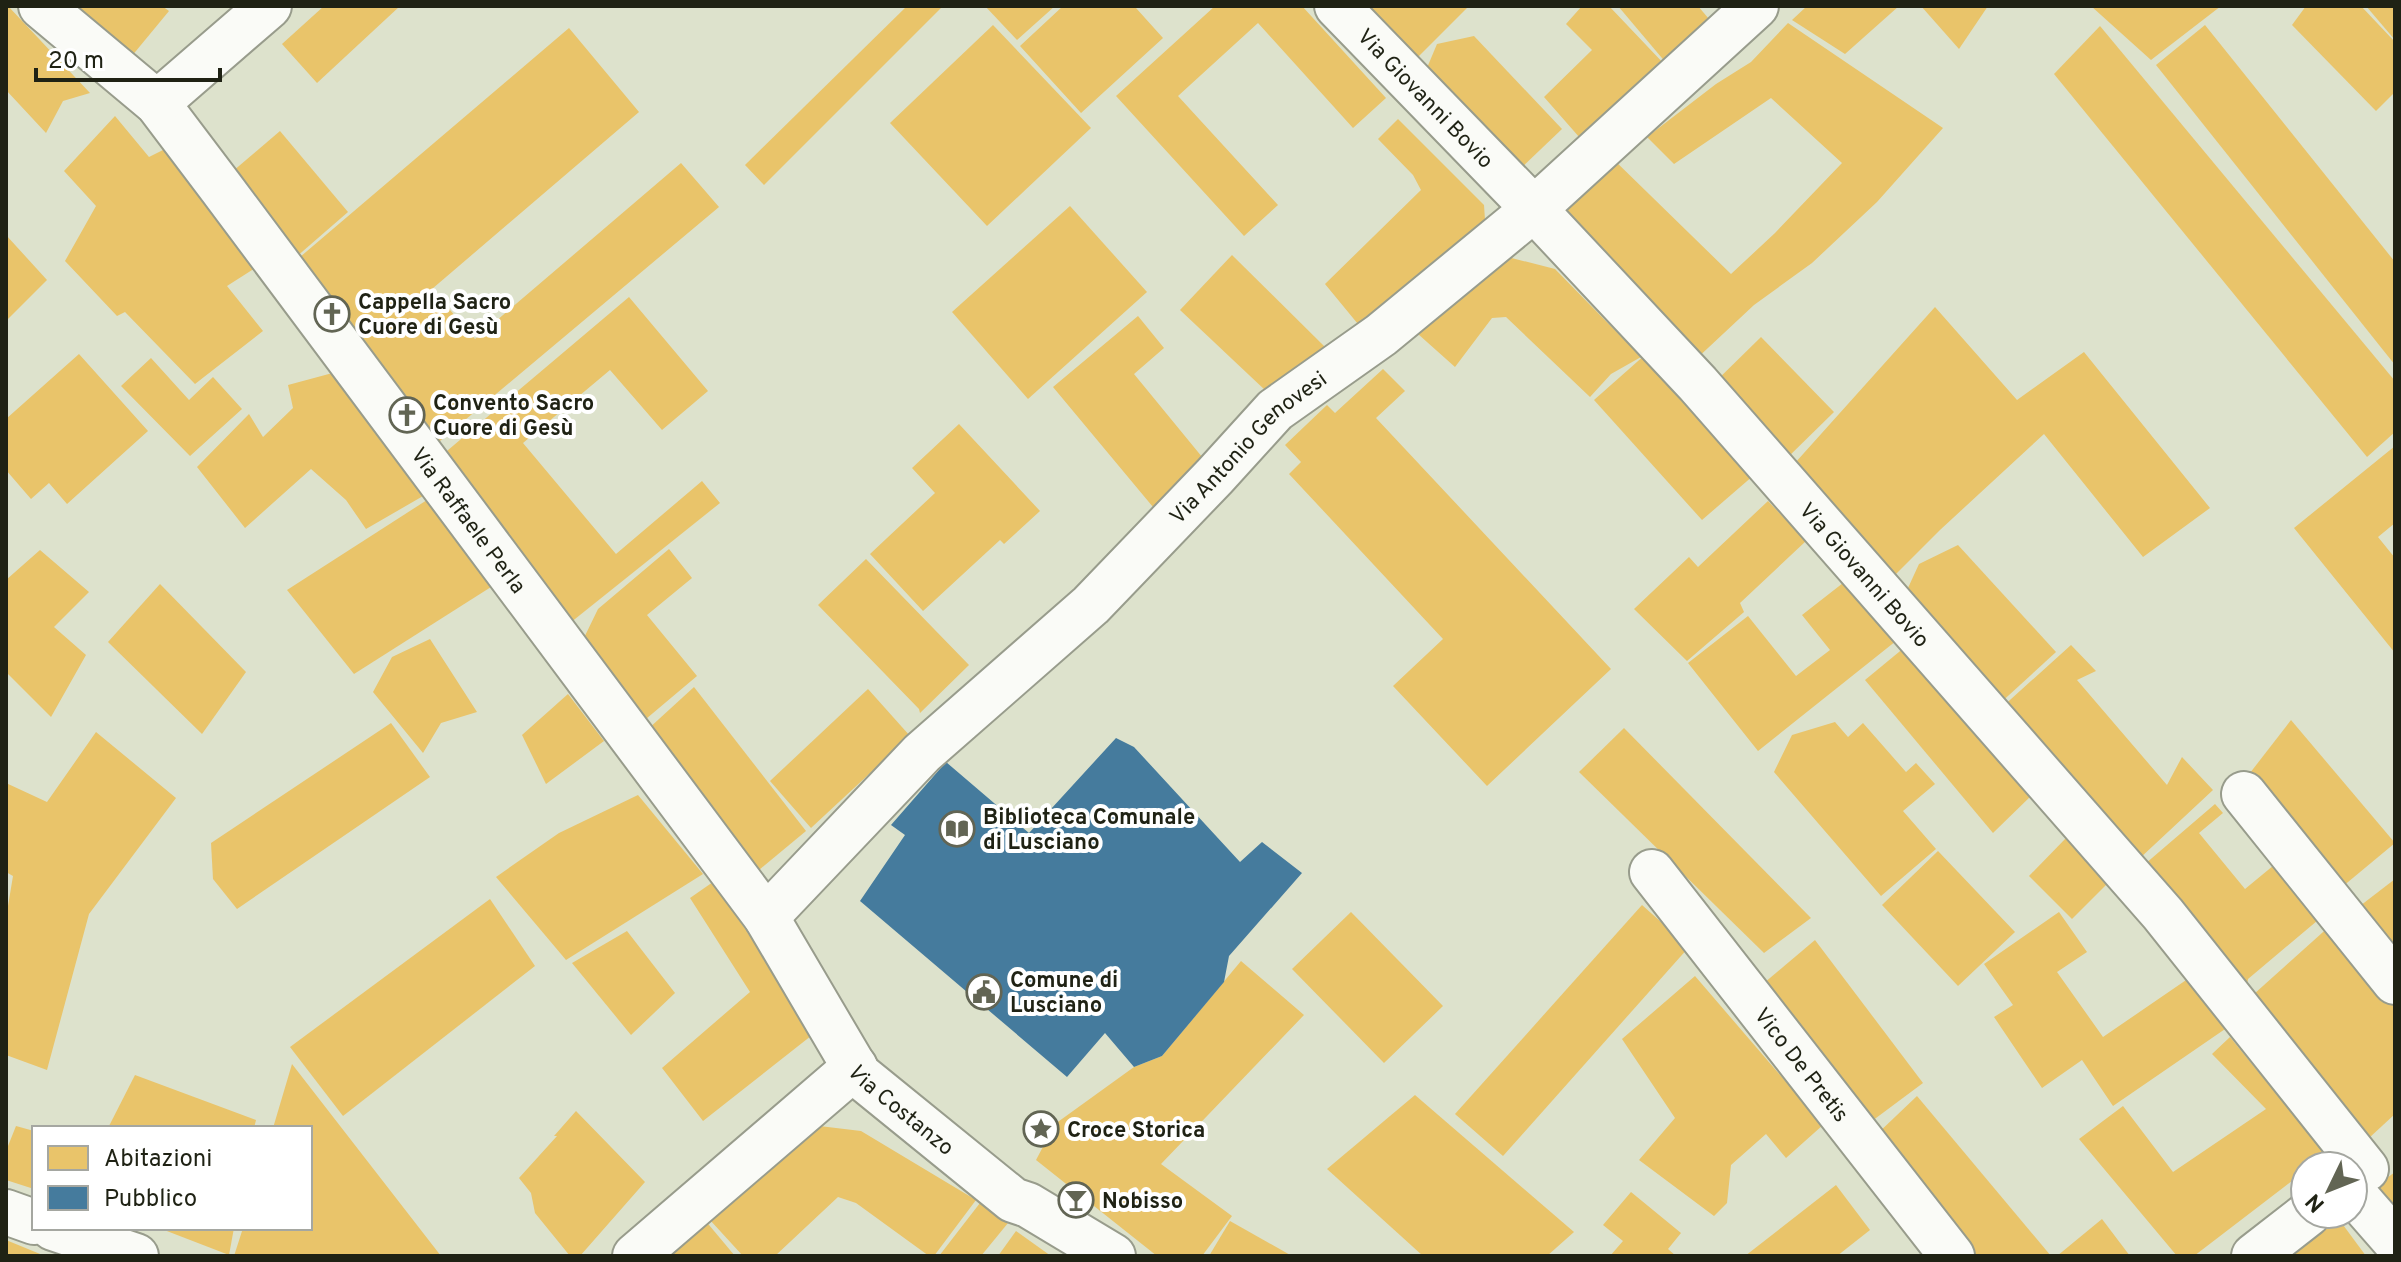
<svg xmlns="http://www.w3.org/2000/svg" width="2401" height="1262" font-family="Overpass,sans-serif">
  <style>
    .homes { fill: #e9c46a }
    .public { fill: #457b9d }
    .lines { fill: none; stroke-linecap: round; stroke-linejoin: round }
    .minor-casing { stroke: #989c8c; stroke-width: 48 }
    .minor { stroke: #fafbf7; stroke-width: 44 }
    .labels { text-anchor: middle; stroke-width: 8; stroke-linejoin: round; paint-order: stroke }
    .street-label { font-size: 22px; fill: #1f2214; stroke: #fff }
    .poi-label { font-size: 22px; font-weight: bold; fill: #1f2214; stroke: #fff; text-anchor: start }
  </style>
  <rect width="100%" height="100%" fill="#dde2cc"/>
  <g class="homes">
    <path d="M6,6h2l82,87 -27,8 -17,32 -40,-43z"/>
    <path d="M69,6h93l7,5 -38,46z"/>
    <path d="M324,6h76l-83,77 -35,-39z"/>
    <path d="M907,6h36l-179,179 -19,-20z"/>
    <path d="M985,6h70l-38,34z"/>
    <path d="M1063,6h75l-2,2 27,30 -82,75 -61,-67z"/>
    <path d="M1215,6h87l84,92 -33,30 -95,-105 -80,73 100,109 -34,31 -128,-140z"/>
    <path d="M1355,6h114l-57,57z"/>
    <path d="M1582,6h27l57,60 -86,72 -36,-41 48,-47 -26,-26z"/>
    <path d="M1618,6h80l16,19 -47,39z"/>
    <path d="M1807,6h92l-54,48 -53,-34z"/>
    <path d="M1921,6h67l-29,43z"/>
    <path d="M2091,6h130l-70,54z"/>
    <path d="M2306,6h55l34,36v50l-19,19 -84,-86z"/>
    <path d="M2366,6h29v34z"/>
    <path d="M1788,23l155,105 -66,74 -65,61 -58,42 -61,57 -145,-150 60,-58 123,120 44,-41 67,-70 -71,-65 -97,66 -27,-27 69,-53 35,-22z"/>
    <path d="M993,25l98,103 -104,98 -97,-103z"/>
    <path d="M2205,25l190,237v103l-239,-300z"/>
    <path d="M2100,26l295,355v51l-28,25 -313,-383z"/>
    <path d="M569,28l70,84 -207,177 43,50 206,-176 38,44 -285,239 -141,-183z"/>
    <path d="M1474,36l88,93 -46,44 -92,-98 13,-31z"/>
    <path d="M115,116l34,41 16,-8 101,112 -39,25 36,45 -68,53 -70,-72 -8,4 -52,-55 31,-55 -32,-35z"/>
    <path d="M1398,119l86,86 2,30 -119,100 -42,-51 96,-94 -8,-15 -35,-36z"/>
    <path d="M280,131l68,81 -53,46 -69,-81z"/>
    <path d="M1070,206l77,86 -119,107 -76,-87z"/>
    <path d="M6,235l41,45 -41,41z"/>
    <path d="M1496,254l59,15 86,88 -30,17 -21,23 -84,-80 -14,1 -37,49 -37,-33 58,-65z"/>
    <path d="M1232,255l93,92 -59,44 -86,-81z"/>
    <path d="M629,297l79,94 -46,39 -52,-60 -87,73 93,111 86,-73 18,22 -150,120 -129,-167z"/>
    <path d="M1935,307l82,93 67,-48 126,156 -67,49 -99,-123 -104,96 -53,53 -92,-120z"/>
    <path d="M1138,316l26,32 -30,26 73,89 -54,44 -100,-120z"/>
    <path d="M1761,337l73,75 -52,51 -73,-75z"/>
    <path d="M79,354l69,77 -81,73 -18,-21 -18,16 -25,-29v-51z"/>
    <path d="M1646,354l108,121 -52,45 -108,-120z"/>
    <path d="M151,358l38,42 24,-23 29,32 -52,47 -69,-70z"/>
    <path d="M1383,369l22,22 -29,27 235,251 -124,117 -94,-100 50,-47 -154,-165 12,-12 -16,-17 42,-40 8,8z"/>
    <path d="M340,371l90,121 -64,37 -20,-29 -35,-31 -66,59 -48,-61 52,-53 14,23 30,-29 -5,-23z"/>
    <path d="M959,424l81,87 -36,33 -4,-4 -77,71 -53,-57 65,-61 -23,-25z"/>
    <path d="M2395,446v77l-17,14 17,21v95l-101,-125z"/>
    <path d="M427,500l64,87 -137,87 -67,-84z"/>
    <path d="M1768,501l38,40 -66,62 4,9 -57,49 -53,-52 55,-52 9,10z"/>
    <path d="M1958,545l98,107 -59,54 -95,-105 17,-37z"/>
    <path d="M669,549l23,29 -45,37 50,61 -57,48 -59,-80 17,-35z"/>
    <path d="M40,550l49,42 -35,35 32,28 -35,62 -45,-45v-92z"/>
    <path d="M866,559l103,106 -49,48 -1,-4 -101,-104z"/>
    <path d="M1852,576l49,61 -143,114 -70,-88 60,-47 48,60 34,-26 -28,-35z"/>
    <path d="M160,584l86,88 -44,62 -94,-92z"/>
    <path d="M430,639l47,73 -36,11 -18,30 -50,-61 19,-35z"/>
    <path d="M2071,645l25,26 -19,9 90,105 15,-28 31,33 -74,69 -139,-150z"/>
    <path d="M1905,647l132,143 -44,43 -128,-153z"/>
    <path d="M694,687l112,144 -47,39 -112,-140z"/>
    <path d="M868,689l42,47 -99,92 -41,-47z"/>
    <path d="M568,694l36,47 -58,43 -24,-49z"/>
    <path d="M2291,720l104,123 -59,49 -86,-119z"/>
    <path d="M1835,722l13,15 15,-14 43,49 10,-9 19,21 -32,27 33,38 -55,47 -107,-124 18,-37z"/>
    <path d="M391,723l39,54 -193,132 -24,-30 -2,-36z"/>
    <path d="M1624,728l187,190 -47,35 -185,-181z"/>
    <path d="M96,732l80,66 -87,116 -42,156 -41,-15v-137l7,-42 -7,-4v-89l41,19z"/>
    <path d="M638,795l65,79 -137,86 -70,-83 63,-44z"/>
    <path d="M2215,804l8,9 -24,20 46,56 40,-33 45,54 -82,69 -1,6 -102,-121z"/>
    <path d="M2067,837l43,44 -38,38 -43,-43z"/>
    <path d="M1938,851l77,81 -57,54 -76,-81z"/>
    <path d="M2395,879v76l-39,-46z"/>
    <path d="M713,882l103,150 -113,89 -41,-53 88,-76 -60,-94z"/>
    <path d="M490,899l45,67 -192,150 -53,-69z"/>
    <path d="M1642,905l47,42 -186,209 -48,-42z"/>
    <path d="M1351,912l92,94 -59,57 -92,-94z"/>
    <path d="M2059,912l28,40 -30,20 46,65 89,-61 36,51 -115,79 -31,-46 -40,28 -48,-71 19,-12 -29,-41z"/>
    <path d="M2332,924l63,76v114l-26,24 -115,-144z"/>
    <path d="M627,931l48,62 -44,42 -59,-72z"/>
    <path d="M1815,940l108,143 -51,38 -108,-138z"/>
    <path d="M1241,961l63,54 -143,149 71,52 -30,40h-45l-121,-96 19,-36 79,-57 28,-11z"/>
    <path d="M1695,976l128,149 -37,33 -20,-24 -35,31 -4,38 -13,13 -75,-56 36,-42 -53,-79z"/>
    <path d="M2230,1037l96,118 -14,11h-7v5l-111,85h-17l-98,-117 44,-33 50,66 93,-63 -54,-55z"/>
    <path d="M292,1064l149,192h-207l9,-28h67v-100h-37z"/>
    <path d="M135,1075l121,45 -2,8h-146z"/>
    <path d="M1415,1095l159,137 -27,24h-124l-96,-87z"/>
    <path d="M1917,1096l134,160h-81l-95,-120z"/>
    <path d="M576,1111l69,71 -65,74h-10l-35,-43 -4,-20 -12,-15 38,-42h-3z"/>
    <path d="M811,1125l50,6 115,69 -42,56h-5l-73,-53 -18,-6 -63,59h-32l-33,-36z"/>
    <path d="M16,1126l18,5v58l-28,-9v-29z"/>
    <path d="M2395,1172v40l-19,-26z"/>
    <path d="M1836,1185l34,45 -33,26h-92z"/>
    <path d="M1631,1192l50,41 -13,16 8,7h-66l13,-15 -20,-16z"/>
    <path d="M980,1203l28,20 -27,33h-42z"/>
    <path d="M2331,1214h4l31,42h-93z"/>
    <path d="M704,1219l31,37h-76z"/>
    <path d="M2102,1219l28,37h-73z"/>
    <path d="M1230,1221l62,35h-83z"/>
    <path d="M159,1228h75l-5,27z"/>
    <path d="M1016,1231l35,25h-53z"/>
    <path d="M6,1240l39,16h-39z"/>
  </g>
  <path class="public" d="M1116,738l18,9 106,115 22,-20 40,31 -73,83 -5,26 -62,74 -28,11 -29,-34 -38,44 -207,-176 45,-66 -14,-10 55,-63 83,71z"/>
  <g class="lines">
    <defs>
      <g id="minor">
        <path id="s1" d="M41,6l116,97 65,86 544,728 93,158 154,125 15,5 85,51"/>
        <path id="s2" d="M1337,6l197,203 164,175 465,530 203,255"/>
        <path d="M157,103l112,-97"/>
        <path d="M2244,794l151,188"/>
        <path id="s3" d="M1652,872l300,384"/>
        <path id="s4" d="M766,917l156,-164 169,-148 124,-129 60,-66 106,-75 153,-126 222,-203"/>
        <path d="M2353,1193l42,48"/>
        <path d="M6,1212l28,10"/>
        <path d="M53,1228l83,28"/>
        <path d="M635,1256l220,-189"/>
        <path d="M2254,1256l54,-42"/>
      </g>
    </defs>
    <use href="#minor" class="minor-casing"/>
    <use href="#minor" class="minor"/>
  </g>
  <defs>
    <symbol id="church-ring" viewBox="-11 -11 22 22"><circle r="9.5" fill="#fff" stroke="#626554" stroke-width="1.5"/><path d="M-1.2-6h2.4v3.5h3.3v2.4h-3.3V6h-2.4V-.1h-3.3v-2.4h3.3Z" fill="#626554"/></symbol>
    <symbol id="library-ring" viewBox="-11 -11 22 22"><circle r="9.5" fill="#fff" stroke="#626554" stroke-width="1.5"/><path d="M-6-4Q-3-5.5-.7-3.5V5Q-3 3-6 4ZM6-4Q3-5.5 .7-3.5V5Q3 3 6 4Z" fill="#626554"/></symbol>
    <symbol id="civic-ring" viewBox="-11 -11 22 22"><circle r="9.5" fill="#fff" stroke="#626554" stroke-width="1.5"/><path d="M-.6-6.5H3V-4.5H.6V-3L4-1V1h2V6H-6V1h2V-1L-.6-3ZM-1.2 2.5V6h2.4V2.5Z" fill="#626554"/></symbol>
    <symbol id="sight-ring" viewBox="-11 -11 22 22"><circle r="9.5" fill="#fff" stroke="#626554" stroke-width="1.5"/><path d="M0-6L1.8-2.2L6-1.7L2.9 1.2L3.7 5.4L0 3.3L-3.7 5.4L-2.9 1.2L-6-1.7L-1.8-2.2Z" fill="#626554"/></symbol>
    <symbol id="bar-ring" viewBox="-11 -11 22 22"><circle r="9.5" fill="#fff" stroke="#626554" stroke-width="1.5"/><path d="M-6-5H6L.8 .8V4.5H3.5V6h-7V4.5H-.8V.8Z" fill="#626554"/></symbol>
  </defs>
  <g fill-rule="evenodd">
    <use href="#church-ring" x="312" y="294" width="40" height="40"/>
    <use href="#church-ring" x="387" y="395" width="40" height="40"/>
    <use href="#library-ring" x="937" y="809" width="40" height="40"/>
    <use href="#civic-ring" x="964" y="972" width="40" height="40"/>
    <use href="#sight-ring" x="1021" y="1109" width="40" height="40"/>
    <use href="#bar-ring" x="1056" y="1180" width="40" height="40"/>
  </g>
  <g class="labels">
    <g class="street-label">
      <text dy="8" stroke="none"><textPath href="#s2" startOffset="128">Via Giovanni Bovio</textPath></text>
      <text dy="8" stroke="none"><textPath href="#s4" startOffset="674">Via Antonio Genovesi</textPath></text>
      <text dy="8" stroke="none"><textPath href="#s1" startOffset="672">Via Raffaele Perla</textPath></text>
      <text dy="8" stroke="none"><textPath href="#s2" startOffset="776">Via Giovanni Bovio</textPath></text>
      <text dy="8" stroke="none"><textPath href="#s3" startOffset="244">Vico De Pretis</textPath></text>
      <text dy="8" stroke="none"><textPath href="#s1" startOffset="1406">Via Costanzo</textPath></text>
    </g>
    <g class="poi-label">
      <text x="358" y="309">Cappella Sacro<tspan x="358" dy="25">Cuore di Gesù</tspan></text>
      <text x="433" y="410">Convento Sacro<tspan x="433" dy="25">Cuore di Gesù</tspan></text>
      <text x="983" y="824">Biblioteca Comunale<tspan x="983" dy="25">di Lusciano</tspan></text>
      <text x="1010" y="987">Comune di<tspan x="1010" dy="25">Lusciano</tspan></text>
      <text x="1067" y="1137">Croce Storica</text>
      <text x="1102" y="1208">Nobisso</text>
    </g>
  </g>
  <rect width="2401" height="1262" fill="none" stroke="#1f2214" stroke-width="16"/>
  <rect x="32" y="1126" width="280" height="104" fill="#ffffff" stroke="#a5a7a1" stroke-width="2"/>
  <rect x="48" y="1146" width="40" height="24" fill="#e9c46a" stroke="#a5a7a1" stroke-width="2"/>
  <text x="104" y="1166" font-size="24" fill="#1f2214">Abitazioni</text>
  <rect x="48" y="1186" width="40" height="24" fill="#457b9d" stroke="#a5a7a1" stroke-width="2"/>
  <text x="104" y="1206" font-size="24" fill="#1f2214">Pubblico</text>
  <g transform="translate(2329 1190) rotate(227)"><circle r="38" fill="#ffffff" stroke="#a5a7a1" stroke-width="2"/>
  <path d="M0-6L14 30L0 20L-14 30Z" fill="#626554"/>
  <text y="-12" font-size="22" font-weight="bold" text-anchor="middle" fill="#1f2214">N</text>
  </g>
  <path d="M36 68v12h184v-12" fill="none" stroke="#1f2214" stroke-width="4"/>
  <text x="48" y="68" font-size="24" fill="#1f2214" stroke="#ffffff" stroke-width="6" paint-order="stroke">20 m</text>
</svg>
